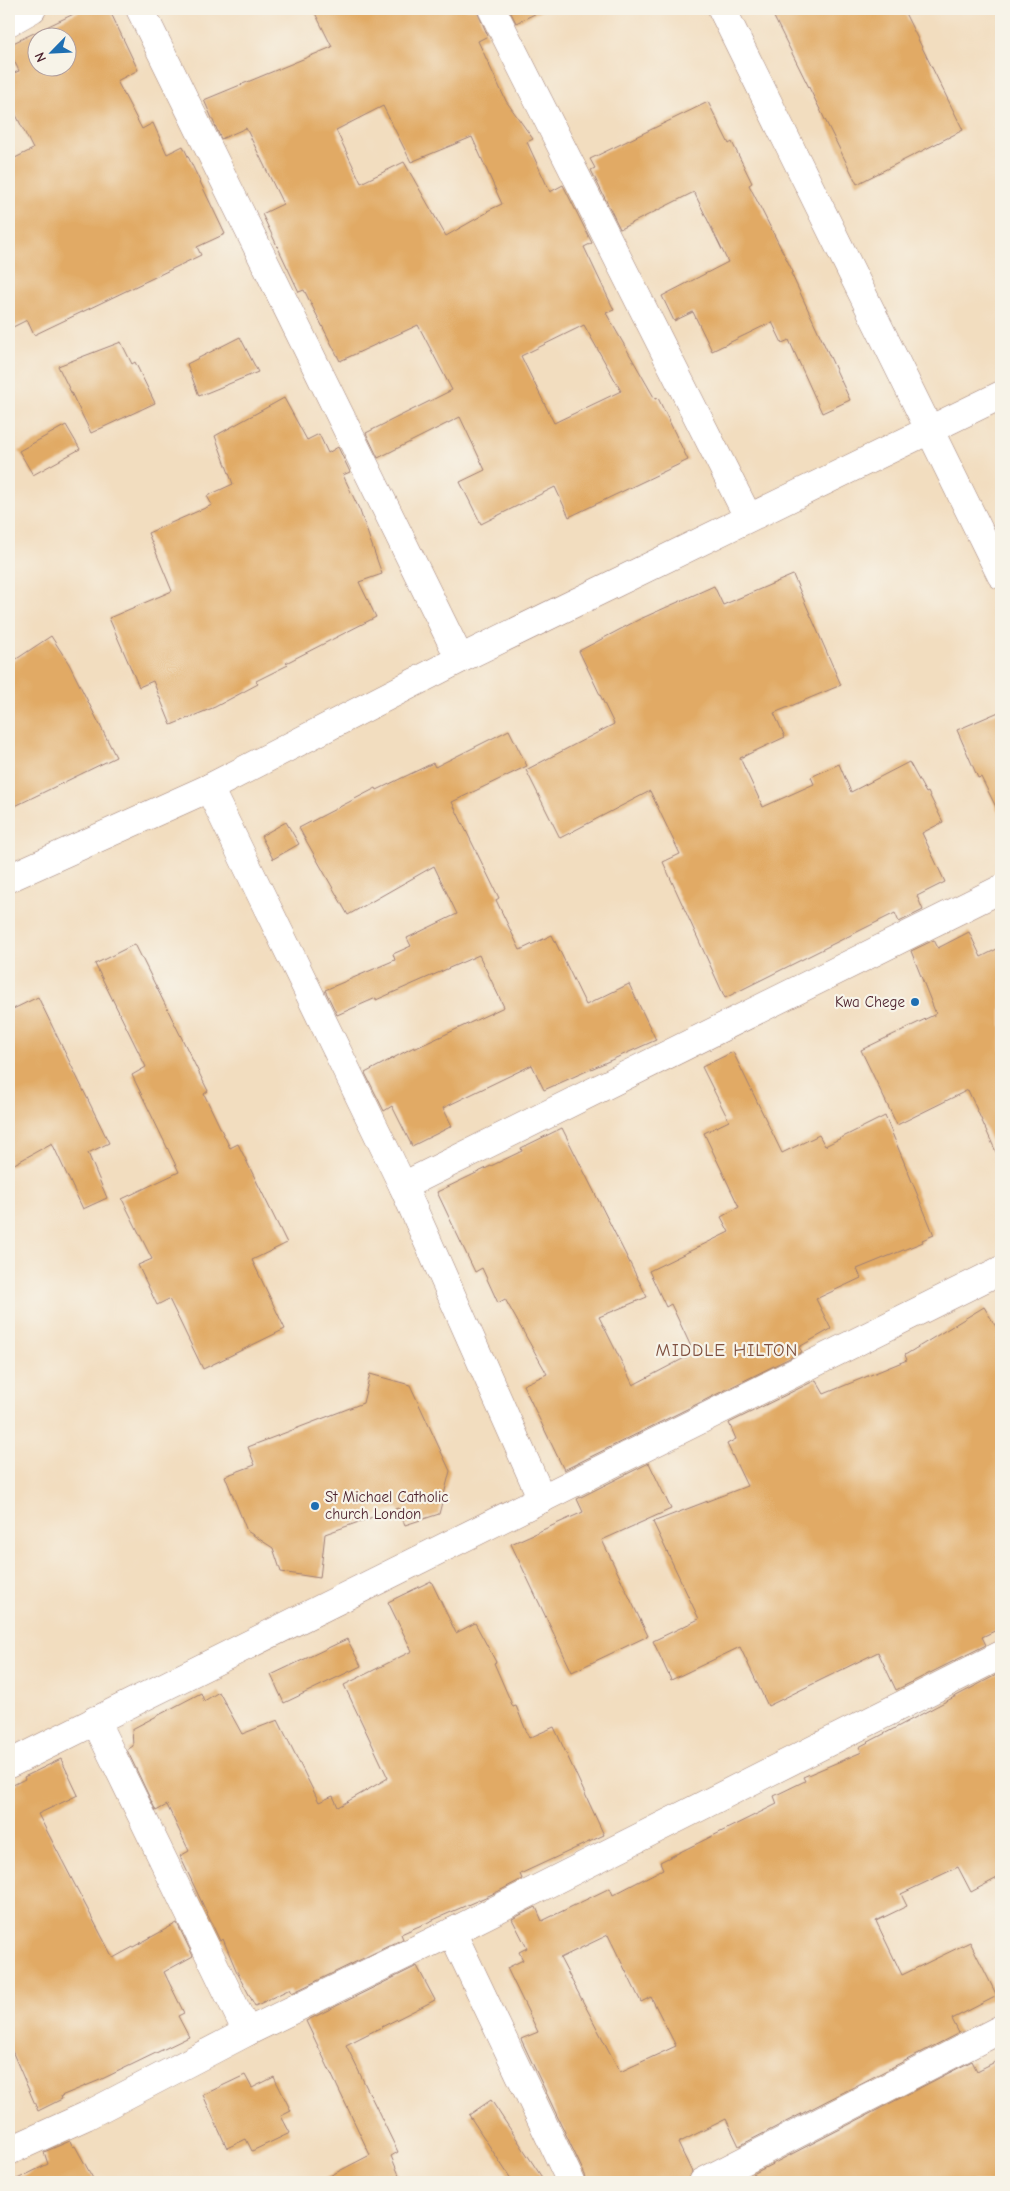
<svg xmlns="http://www.w3.org/2000/svg" width="1010" height="2191" font-family="'Comic Neue',sans-serif">
  <style>
    .building { fill: #e1aa65; fill-rule: evenodd }
    .lines { fill: none; stroke-linecap: round; stroke-linejoin: round }
    .street-casing { stroke: #9e7e75; stroke-width: 29 }
    .street { stroke: #fff; stroke-width: 28 }
    .poi-dot { fill: #1f6fb2; stroke: #f7f3e8; stroke-width: 2 }
    .labels { text-anchor: middle; stroke-width: 4.5; stroke-linejoin: round; paint-order: stroke }
    .poi-label { font-size: 15px; fill: #4a1f2b; stroke: #f7f3e8; text-anchor: end }
    .quarter-label { font-size: 18px; letter-spacing: 1px; fill: #7f503f; stroke: #f7f3e8 }
  </style>
  <rect width="100%" height="100%" fill="#f7f3e8"/>
  <filter id="ink" filterUnits="userSpaceOnUse"><feTurbulence type="fractalNoise" baseFrequency=".02" numOctaves="2"/><feDisplacementMap in="SourceGraphic" scale="10" xChannelSelector="R" yChannelSelector="G"/><feConvolveMatrix kernelMatrix="1 2 1 2 8 2 1 2 1" color-interpolation-filters="sRGB"/></filter>
  <filter id="wash" filterUnits="userSpaceOnUse"><feTurbulence type="fractalNoise" baseFrequency=".0096" numOctaves="4" result="noise"/><feDisplacementMap in="SourceGraphic" scale="20" xChannelSelector="R" yChannelSelector="G"/><feGaussianBlur stdDeviation="1.12" result="paint"/><feColorMatrix in="noise" values="0 0 0 0 0 0 0 0 0 0 0 0 0 0 0 0 0 1.4 0 .05"/><feComposite in="paint" operator="in"/></filter>
  <g filter="url(#wash)">
    <rect width="100%" height="100%" fill="#f2ddbf"/>
    <g id="blocks">
      <g class="building">
        <path d="M84,9h25l29,61 -21,11 25,48 11,-6 14,31 16,-8 42,88 -28,13 4,8 -167,80 -7,-15 -18,9v-168l24,-12 -24,-48v-26l10,-4 -10,-21v-5zM38,38h30v30h-30z"/>
        <path d="M313,9h163l12,27 -10,5 28,60 27,38 -6,3 23,50 13,-7 29,58 -8,4 30,63 -8,3 49,86 3,-1 30,62 -119,57 -14,-30 -74,37 -21,-42 25,-12 -25,-53 -82,41 -12,-25 86,-43 -34,-65 -78,36 -36,-71 -5,2 -37,-78 21,-10 -37,-76 -25,11 -17,-39 128,-53zM383,106l28,56 61,-25 30,67 -15,7 1,1 -42,24 -42,-74 -43,21 -25,-53zM584,325l37,66 -67,32 -33,-67z"/>
        <path d="M509,9h36l-29,14z"/>
        <path d="M770,9h133l60,121 -106,54z"/>
        <path d="M708,102l21,42 3,-2 20,41 -3,2 44,87 -2,1 59,127 -28,13 -33,-73 -7,3 -10,-21 -60,29 -19,-39 -19,9 -12,-25 66,-34 -34,-70 -74,37 -29,-59 4,-2 -5,-9z"/>
        <path d="M240,337l18,35 -59,24 -12,-32z"/>
        <path d="M121,342l11,22 3,-2 20,41 -64,30 -33,-67z"/>
        <path d="M284,398l23,42 12,-6 9,19 10,-6 12,25 -7,3 17,36 22,63 -23,8 17,35 -90,46 2,2 -32,16 2,3 -43,23 -44,18 -18,-44 -14,6 -30,-69 63,-27 -24,-58 64,-28 -5,-9 26,-12 -18,-48z"/>
        <path d="M66,425l14,24 -47,26 -14,-24z"/>
        <path d="M793,575l48,110 -67,28 11,24 -45,21 23,49 51,-23 -3,-7 28,-13 12,28 58,-30 17,31 2,-1 15,30 -21,11 23,49 -28,14 6,14 -24,12 -4,-9 -170,85 -62,-136 17,-8 -30,-63 -90,47 -34,-68 88,-46 -35,-73 59,-31 76,-34 9,19z"/>
        <path d="M51,636l18,28 47,93 -107,52v-145z"/>
        <path d="M1001,711v106l-20,-40 -3,1 -21,-48z"/>
        <path d="M509,730l18,36 -75,36 47,96 -3,2 24,50 32,-15 34,70 43,-21 27,56 -112,50 -12,-25 -89,43 9,18 -40,20 -20,-40 -8,5 -19,-38 49,-26v2l90,-42 -25,-52 -103,45v-2l-39,17 -12,-25 70,-30 -2,-6 18,-8 -4,-8 50,-24 -23,-48 -86,49 -49,-87 77,-40 1,2 56,-27 2,4z"/>
        <path d="M286,822l13,22 -26,15 -12,-23z"/>
        <path d="M969,932l12,25 20,-10v216l-33,-73 -71,35 -36,-75 75,-36 -25,-63 23,-11 4,8z"/>
        <path d="M135,944l73,147 -4,3 26,54 8,-4 49,99 -35,17 33,69 -82,40 -34,-70 -12,6 -19,-40 14,-6 -30,-60 57,-27 -47,-97 14,-8 -51,-103z"/>
        <path d="M38,997l71,146 -21,10 19,45 -24,11 -31,-66 -43,24v-156z"/>
        <path d="M733,1052l49,101 37,-18 6,11 60,-30 49,119 -12,5 1,2 -66,27 4,9 -45,21 15,30 -32,18 3,5 -238,118 -41,-85 24,-11 -42,-75 -7,4 -16,-35 -7,4 -38,-80 85,-41 -1,-3 41,-20 85,169 -48,20 34,68 61,-32 -23,-49 -5,3 -17,-36 80,-39 -8,-15 18,-10 -35,-74 25,-12 -27,-54z"/>
        <path d="M984,1307l17,28v293l-19,9 4,8 -90,45 -18,-38 -110,54 -28,-59 -69,33 -18,-39 46,-22 -46,-97 94,-36 -20,-42 9,-5 -7,-16 87,-43 8,14 83,-34 -2,-5z"/>
        <path d="M370,1374l40,11 40,86 -11,43 -34,11 -7,-17 -73,26 -5,44 -39,-6 -8,-24 -26,-17 -22,-55 30,-11 -7,-18 115,-44z"/>
        <path d="M649,1463l22,46 -69,31 46,96 -76,36 -61,-128 72,-32 -6,-13z"/>
        <path d="M431,1581l25,52 19,-10 21,39 -2,1 19,44 3,-1 13,32 25,-11 50,108 -84,39 2,5 -25,13 -96,42 2,5 -111,54 -2,-4 -35,17 -19,-36 -13,-31 -3,2 -40,-85 9,-5 -22,-46 -11,6 -29,-61 6,-4 -1,-17 69,-36 3,8 15,-9 23,42 36,-14 41,82 14,-6 5,11 50,-29 -44,-93 68,-34 -24,-49z"/>
        <path d="M347,1639l14,27 -77,37 -13,-28z"/>
        <path d="M1000,1673l1,203 -30,16 -13,-25 -57,27 6,12 -31,15 26,54 68,-33 27,54 -45,23 7,14 -220,113 -13,-27 -48,24 14,29 -4,10h-102l-1,-7 -64,-136 17,-7 -31,-64 16,-8 -4,-8 8,-4 -15,-29 24,-12 6,14 68,-33 3,7 50,-26 -3,-7 117,-58 -3,-8 31,-15 -2,-4 59,-25 -3,-5zM608,1935l33,67 10,-5 25,49 -56,26 -60,-114z"/>
        <path d="M61,1759l17,36 -40,19 75,144 64,-35 16,33 -29,16 20,41 -6,3 11,21 -89,43 -39,16 1,3 -24,12 -29,-67v-257l16,-8 -1,-2z"/>
        <path d="M417,1966l18,34 -89,45 52,107 -7,4 11,26h-84l52,-27 -64,-134z"/>
        <path d="M1001,2059v123h-244l-4,-8 219,-113 5,10z"/>
        <path d="M245,2075l7,13 22,-11 17,34 -10,5 9,17 -38,18 -6,-12 -19,9 -24,-53z"/>
        <path d="M491,2100l33,50 21,32h-32l-44,-67z"/>
        <path d="M70,2141l3,6 2,-1 20,36h-84l37,-18 -4,-12z"/>
      </g>
    </g>
  </g>
  <g filter="url(#ink)">
    <use href="#blocks" fill-opacity="0" stroke="#9e7e75" stroke-width="1"/>
    <g class="lines">
      <defs>
        <g id="street">
          <path d="M140,9l320,650"/>
          <path d="M492,9l256,508"/>
          <path d="M722,9l279,566"/>
          <path d="M9,22l23,-13"/>
          <path d="M209,788l194,398 139,313"/>
          <path d="M9,878l200,-90 251,-129 541,-264"/>
          <path d="M403,1186l598,-297"/>
          <path d="M95,1720l152,312"/>
          <path d="M9,1764l992,-494"/>
          <path d="M452,1932l119,250"/>
          <path d="M9,2151l77,-35 161,-84 205,-100 549,-277"/>
          <path d="M703,2182l298,-153"/>
        </g>
      </defs>
      <use href="#street" class="street-casing"/>
      <use href="#street" class="street"/>
    </g>
  </g>
  <g class="poi-dot">
    <circle cx="915" cy="1002" r="5"/>
    <circle cx="315" cy="1506" r="5"/>
  </g>
  <g class="labels">
    <g class="poi-label">
      <text x="905" y="1007">Kwa Chege</text>
      <text x="325" y="1502" text-anchor="start">St Michael Catholic<tspan x="325" dy="17">church London</tspan></text>
    </g>
    <g class="quarter-label">
      <text x="727" y="1356">MIDDLE HILTON</text>
    </g>
  </g>
  <rect width="1010" height="2191" fill="none" stroke="#f7f3e8" stroke-width="30"/>
  <g transform="translate(52 52) rotate(246)"><circle r="24" fill="#f7f3e8" stroke="#b29e9c"/>
  <path d="M0-4L9 19L0 12L-9 19Z" fill="#1f6fb2"/>
  <text y="-8" font-size="14" font-weight="bold" text-anchor="middle" fill="#4a1f2b">N</text>
  </g>
</svg>
